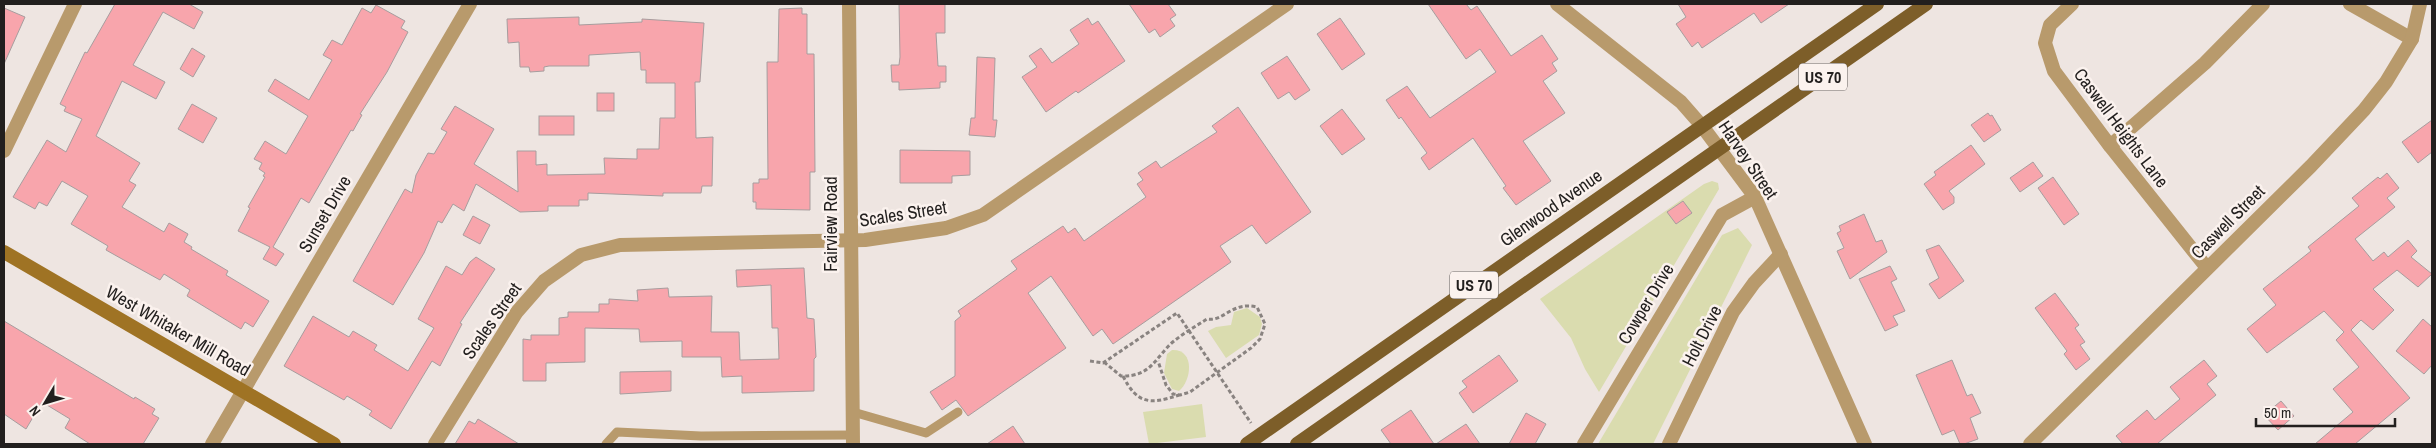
<svg xmlns="http://www.w3.org/2000/svg" width="2436" height="448" font-family="'Archivo Narrow',sans-serif">
  <style>
    .green { fill: #dadcaf }
    .building { fill: #f8a5ac; stroke: #a79d9e }
    .lines { fill: none; stroke-linecap: round; stroke-linejoin: round }
    .path { stroke: #898380; stroke-width: 3; stroke-dasharray: 4 2.5; stroke-linecap: butt }
    .service { stroke: #b89a6c; stroke-width: 9 }
    .minor { stroke: #b89a6c; stroke-width: 14 }
    .tertiary { stroke: #b89a6c; stroke-width: 14 }
    .secondary { stroke: #9f7324; stroke-width: 14 }
    .primary { stroke: #7d5e29; stroke-width: 14 }
    .labels { text-anchor: middle; stroke-width: 5; stroke-linejoin: round; paint-order: stroke }
    .shield { fill: #fbf2ee; stroke: #635e5c; stroke-width: 1 }
    .shield-label { font-size: 16px; font-weight: bold; fill: #221f1e }
    .street-label { font-size: 18px; fill: #221f1e; stroke: #fbf2ee }
  </style>
  <rect width="100%" height="100%" fill="#eee5e1"/>
  <g class="green">
    <path d="M1712,181l6,2 1,6 -120,203 -14,-23 -14,-31 -31,-39 164,-115z"/>
    <path d="M1738,228l14,17 -99,199h-55l124,-209z"/>
    <path d="M1247,308l13,9 2,7 -3,11 -33,23 -18,-27 8,-4 15,-2 3,-13z"/>
    <path d="M1172,350c23,-1 20,30 7,41l-7,-2 -8,-16 3,-19z"/>
    <path d="M1202,404l4,33 -57,7 -6,-32z"/>
  </g>
  <g class="building">
    <path d="M115,4h74l14,8 -9,17 -31,-17 -30,53 32,17 -9,17 -34,-18 -26,55 44,27 -11,18 7,4 -14,22 42,25 5,-9 19,11 -4,8 8,5 -1,2 37,22 -2,4 43,26 -16,26 -8,-5 -4,7 -54,-33 3,-6 -26,-16 -4,6 -38,-21 -16,-9 2,-4 -37,-22 17,-28 -26,-15 -15,25 -8,-4 -4,7 -22,-12 34,-57 19,12 16,-33 -18,-8 2,-4 -6,-3 25,-52 2,1z"/>
    <path d="M899,4h46v29h-9l2,33h8v16h-6v6l-41,2v-8h-7l-1,-17h8l1,-8z"/>
    <path d="M1129,4h39l8,11 -6,4 5,7 -15,11 -5,-8 -6,4z"/>
    <path d="M1428,4h38l5,6 6,-4 34,50 31,-21 16,24 -6,4 5,8 -14,10 22,32 -42,28 28,40 -35,24 -13,-17 3,-2 -33,-48 -44,32 -8,-12 6,-5 -26,-36 -2,2 -13,-19 21,-14 23,32 66,-46 -16,-23 -14,10z"/>
    <path d="M1678,4h111l-28,19 -7,-10 -52,35 -4,-6 -6,5 -16,-23 10,-7z"/>
    <path d="M376,5l29,16 -4,7 7,4 -21,40 -27,42 2,1 -4,7 -5,9 -2,-1 -42,73 -8,-5 -28,49 11,7 -8,12 -13,-7 7,-12 -32,-16 12,-23 -2,-1 17,-30 -2,-1 2,-3 -6,-4 3,-6 -8,-4 11,-18 21,13 22,-38 -40,-25 7,-12 34,21 23,-40 -9,-5 9,-15 10,5 20,-37 9,5z"/>
    <path d="M4,8l21,9 -21,47z"/>
    <path d="M802,8v6h5v40h7l1,118h-5v38l-54,-1v-7h-3v-19h6v-4h9l-1,-117h11l1,-53z"/>
    <path d="M579,17v8l63,-3v-3l62,4 -4,59h-5l1,56 17,-1 -1,49h-10l-1,7h-38v3l-75,-3v7h-9v6h-31v5l-28,1 -44,-28 -12,27 -11,-7 -11,19 -4,-2 -14,32 -31,52 -40,-24 52,-92 7,4 4,-18 12,-22 6,1 13,-22 -6,-3 14,-23 39,23 -20,35 44,28 -1,-41h19v14l11,-1v11l58,-1 -1,-16 33,1v-10h22l1,-31h15v-35h-29v-13h-5l-1,-18 -51,3v11h-40l-5,1v4l-14,1 -1,-5h-9l-1,-25 -11,1 -1,-24z"/>
    <path d="M1088,18l4,7 6,-4 27,40 -47,32 -2,-2 -30,21 -24,-35 15,-10 -8,-11 12,-8 11,15 27,-19 -9,-14z"/>
    <path d="M1340,18l25,36 -23,16 -25,-36z"/>
    <path d="M192,48l13,8 -12,21 -13,-8z"/>
    <path d="M1287,56l23,34 -15,10 -6,-8 -11,7 -17,-26z"/>
    <path d="M977,57l18,1 -2,62h4l-2,17 -26,-2 2,-17h4z"/>
    <rect x="597" y="93" width="17" height="18"/>
    <path d="M192,104l25,14 -14,25 -25,-14z"/>
    <path d="M1238,107l73,105 -45,32 -14,-19 -32,21 11,16 -118,82 -11,-15 -9,7 -42,-60 -23,17 38,55 -98,68 -12,-16 -14,10 -12,-18 25,-16v-55l6,-5 -3,-5 59,-42 -6,-8 52,-35 5,7 7,-5 9,13 62,-44 -9,-13 6,-4 -5,-7 18,-12 5,7 56,-36 -5,-6z"/>
    <path d="M1342,109l23,30 -23,16 -22,-29z"/>
    <path d="M1988,113l2,3 2,-1 9,15 -17,12 -13,-17z"/>
    <rect x="539" y="116" width="35" height="19"/>
    <path d="M2432,120v32l-14,11 -16,-21z"/>
    <path d="M1971,145l14,19 -36,27 5,6v6l-11,7 -19,-26 12,-9 -2,-3z"/>
    <path d="M900,150l70,1v24l-18,1v7h-52z"/>
    <path d="M2033,162l10,14 -23,16 -10,-14z"/>
    <path d="M2387,173l12,15 -12,10 8,9 -40,32 18,22 11,-9 4,5 20,-17 9,11 -6,6 21,17 -14,13 -21,-17 -24,19 21,21 -21,20 -12,-10 -10,10 59,68 -55,46h-40l38,-32 -20,-23 26,-22 -23,-27 8,-8 -20,-21 -57,42 -20,-24 29,-24 -13,-16 48,-38 -3,-4 51,-41 -7,-8 26,-21 2,2z"/>
    <path d="M2053,177l26,37 -15,11 -26,-37z"/>
    <path d="M1683,201l9,12 -16,11 -9,-12z"/>
    <path d="M1864,214l12,28 6,-2 5,12 -37,27 -13,-28 7,-3 -7,-15 4,-2 -2,-5z"/>
    <path d="M473,216l17,9 -10,19 -17,-9z"/>
    <path d="M1939,245l25,36 -25,18 -10,-15 10,-6 -13,-28z"/>
    <path d="M476,257l19,12 -35,54 2,1 -22,42 -8,-5 -41,68 -22,-14 3,-4 -25,-15 -3,4 -60,-34 29,-50 36,21 4,-6 24,14 -3,5 34,21 26,-43 -16,-9 28,-53 16,9 8,-13z"/>
    <path d="M1890,266l7,13 -6,3 14,29 -12,5 5,9 -13,6 -26,-52z"/>
    <path d="M804,268l3,50 7,1 2,38 -2,2v32l-72,2v-17l-20,1 -1,-20h-39v-16l-42,1 -1,-13 -54,-1v34l-39,1v18h-23v-42l8,1v-5h28v-17l9,-1v-5h31v-8h10v-5l29,2 -1,-11 31,-2 1,9 43,-1 -1,36h28l1,28 39,-1 -1,-31h-6l-1,-43 -34,2 -1,-17z"/>
    <path d="M2055,293l24,32 -4,3 10,14 -5,3 10,14 -14,11 -12,-16 3,-3 -32,-43z"/>
    <path d="M2423,319l9,8v38l-8,9 -28,-23z"/>
    <path d="M4,321l130,78 1,-2 20,12 -3,5 7,4 -16,26h-53l-25,-16 5,-9 -28,-17 -16,27 -22,-15z"/>
    <path d="M1499,355l19,26 -45,32 -14,-20 8,-6 -5,-6z"/>
    <path d="M1952,360l15,36 5,-2 9,19 -11,5 8,21 -14,5h-4l-6,-14 -12,5 -26,-60z"/>
    <path d="M2204,360l13,16 -10,8 9,11 -59,49h-34l-7,-8 31,-26 8,10 25,-21 -10,-12z"/>
    <path d="M671,371v20l-51,3v-22z"/>
    <path d="M2281,401l13,15 -16,14 -14,-15z"/>
    <path d="M1411,410l23,34h-43l-10,-14z"/>
    <path d="M1526,413l20,11 -11,20h-26z"/>
    <path d="M478,419l41,25h-64l14,-23 6,3z"/>
    <path d="M1466,424l14,20h-44z"/>
    <path d="M1013,426l12,18h-38z"/>
  </g>
  <g class="lines">
    <g class="path">
      <path d="M1090,361l13,2 74,-50 74,110"/>
      <path d="M1104,362l17,14c31,1 34,-19 53,-35 10,-8 22,-15 33,-22 17,3 25,-18 50,-12l8,17 -5,15 -9,9 -61,44 -10,3 -7,-1 -7,-9 -8,-24"/>
      <path d="M1123,376c14,28 27,29 56,19"/>
    </g>
    <g class="service">
      <path d="M853,412l73,21 32,-21"/>
      <path d="M606,444l11,-12 84,4 152,-1"/>
    </g>
    <g class="minor">
      <path d="M2072,4l-22,21 -5,18 9,28 56,75 97,122"/>
      <path d="M2350,4l62,35"/>
      <path d="M2110,146l95,-83 58,-59"/>
      <path d="M4,151l71,-147"/>
      <path d="M243,391l227,-387"/>
      <path d="M435,444l81,-131 28,-32 37,-26 39,-10 245,-5 81,-12 37,-13 304,-211"/>
      <path d="M1584,444l138,-229 33,-18"/>
      <path d="M1669,444l64,-132 21,-29 27,-29"/>
      <path d="M2030,444l281,-278 53,-56 22,-28 26,-43 8,-35"/>
    </g>
    <g class="tertiary">
      <path d="M849,4l4,440"/>
      <path d="M1557,4l124,98 21,24 53,71 110,247"/>
      <path d="M212,444l31,-53"/>
    </g>
    <path class="secondary" d="M4,252l330,192"/>
    <g class="primary">
      <path d="M1247,444l630,-440"/>
      <path d="M1297,444l629,-440"/>
    </g>
  </g>
  <g class="labels">
    <g class="shield">
      <rect x="1799" y="63.5" width="48" height="27" rx="4"/>
      <rect x="1450" y="271.5" width="48" height="27" rx="4"/>
    </g>
    <g class="shield-label">
      <text x="1823" y="83">US 70</text>
      <text x="1474" y="291">US 70</text>
    </g>
    <g class="street-label">
      <text transform="translate(2121 128) rotate(53)" y="6">Caswell Heights Lane</text>
      <text transform="translate(1748 160) rotate(56)" y="6">Harvey Street</text>
      <text transform="translate(1551 208) rotate(-35)" y="6">Glenwood Avenue</text>
      <text transform="translate(325 214) rotate(-60)" y="6">Sunset Drive</text>
      <text transform="translate(903 214) rotate(-9)" y="6">Scales Street</text>
      <text transform="translate(2228 222) rotate(-45)" y="6">Caswell Street</text>
      <text transform="translate(831 224) rotate(-90)" y="6">Fairview Road</text>
      <text transform="translate(1646 304) rotate(-59)" y="6">Cowper Drive</text>
      <text transform="translate(492 321) rotate(-55)" y="6">Scales Street</text>
      <text transform="translate(178 331) rotate(30)" y="6">West Whitaker Mill Road</text>
      <text transform="translate(1702 336) rotate(-63)" y="6">Holt Drive</text>
    </g>
  </g>
  <rect width="2436" height="448" fill="none" stroke="#221f1e" stroke-width="10"/>
  <g transform="translate(45 403) rotate(232)" stroke="#fbf2ee" stroke-width="4" paint-order="stroke">
  <path d="M0-4L9 19L0 12L-9 19Z" fill="#221f1e"/>
  <text y="-8" font-size="14" font-weight="bold" text-anchor="middle" fill="#221f1e">N</text>
  </g>
  <path d="M2256 418v8h139v-8" fill="none" stroke="#221f1e" stroke-width="2.5"/>
  <text x="2264" y="418" font-size="15" fill="#221f1e" stroke="#fbf2ee" stroke-width="4" paint-order="stroke">50 m</text>
</svg>
